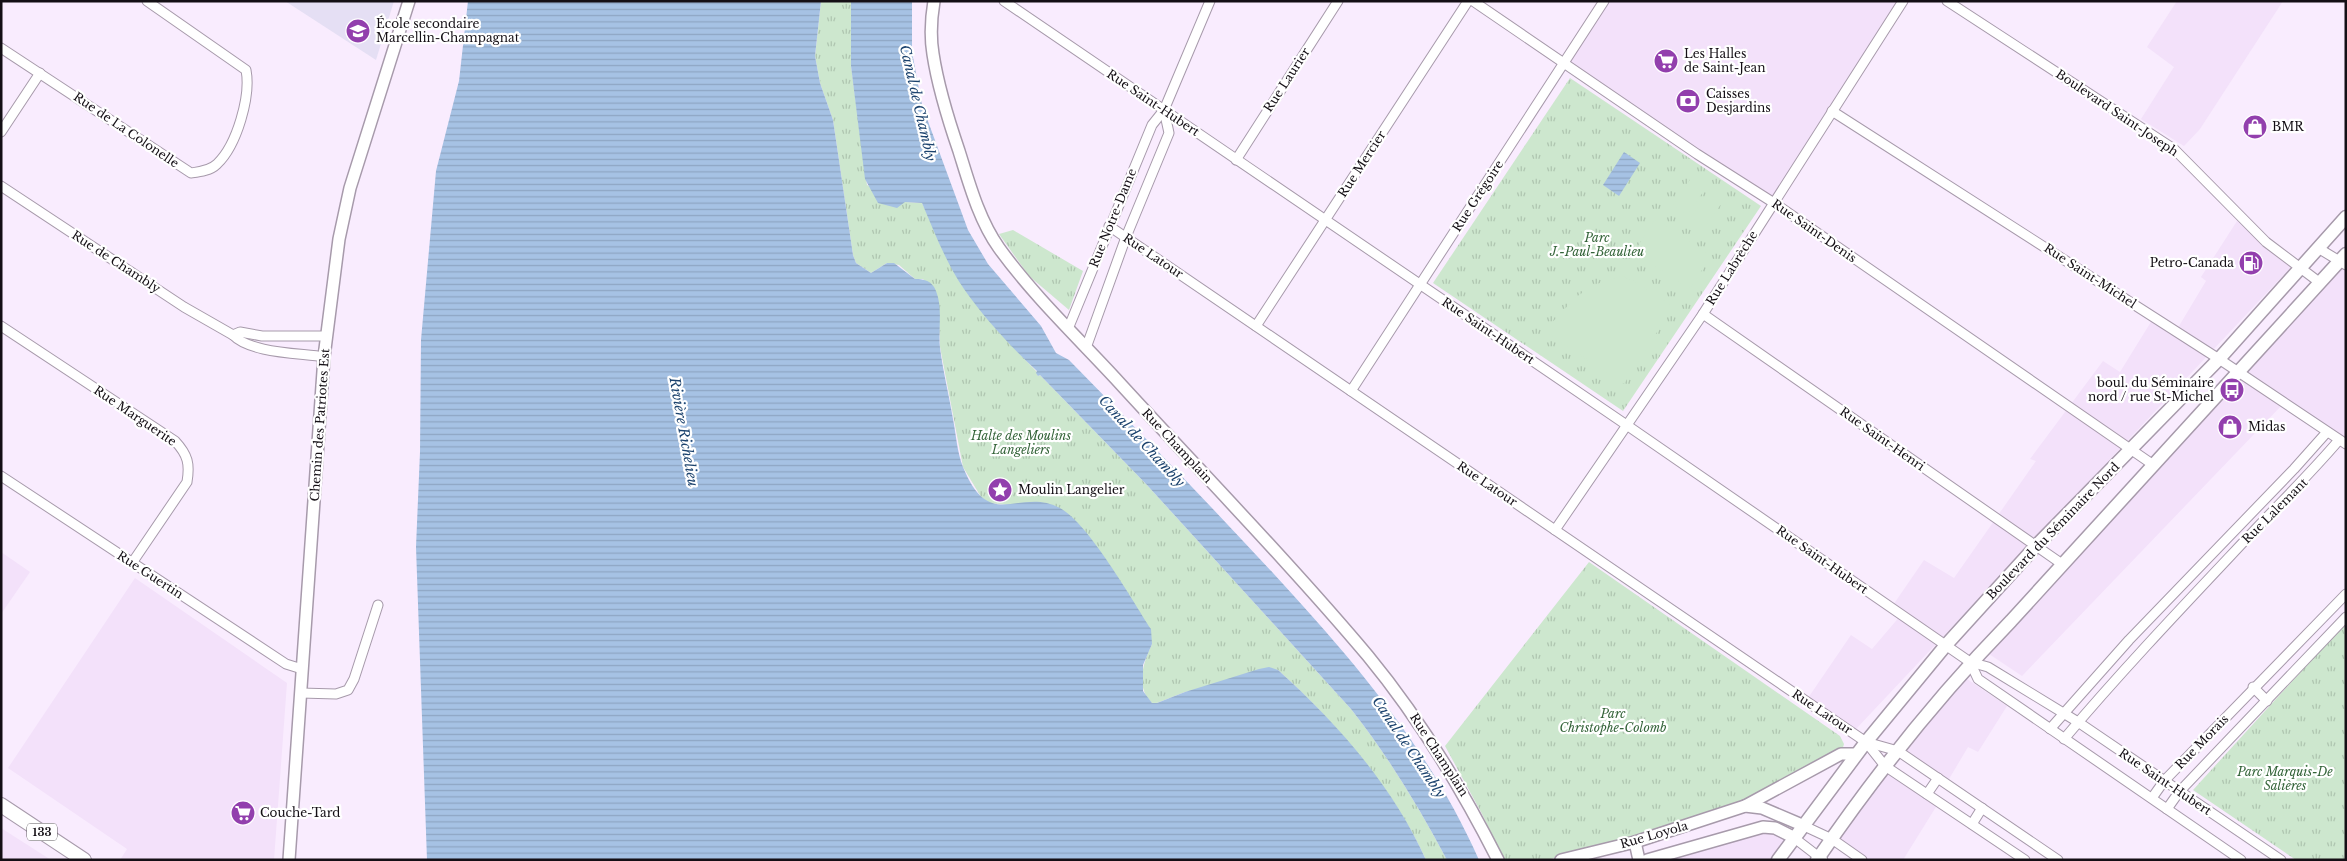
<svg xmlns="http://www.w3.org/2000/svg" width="2347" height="861" font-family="'Libre Baskerville',serif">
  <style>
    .built { fill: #f3e1fa }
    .education { fill: #e5dff4 }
    .park { fill: url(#park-tufts) }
    .garden { fill: #cde7ce }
    .water { fill: url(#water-rules) }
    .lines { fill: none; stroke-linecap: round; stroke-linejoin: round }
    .minor-casing { stroke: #a79aab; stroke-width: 11 }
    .tertiary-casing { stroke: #a79aab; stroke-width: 14 }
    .secondary-casing { stroke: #a79aab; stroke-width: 15 }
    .primary-casing { stroke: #a79aab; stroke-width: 16 }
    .minor { stroke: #fff; stroke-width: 9 }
    .tertiary { stroke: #fff; stroke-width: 11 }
    .secondary { stroke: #fff; stroke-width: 12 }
    .primary { stroke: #fff; stroke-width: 14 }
    .labels { text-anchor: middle; stroke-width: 4.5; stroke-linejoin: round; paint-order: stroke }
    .shield { fill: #fff; stroke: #5a575b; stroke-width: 1 }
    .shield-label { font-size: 11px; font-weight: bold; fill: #140f15 }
    .poi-label { font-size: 12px; fill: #140f15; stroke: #fff; text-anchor: start }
    .street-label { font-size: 12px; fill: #140f15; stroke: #fff }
    .park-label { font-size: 12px; font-style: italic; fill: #346439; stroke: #fff }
    .water-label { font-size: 14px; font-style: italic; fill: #1c436e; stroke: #fff }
  </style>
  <defs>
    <pattern id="park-tufts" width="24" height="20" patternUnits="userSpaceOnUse" patternTransform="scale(1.25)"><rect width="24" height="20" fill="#cde7ce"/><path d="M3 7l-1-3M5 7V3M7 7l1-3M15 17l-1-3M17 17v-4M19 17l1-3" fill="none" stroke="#afc5b0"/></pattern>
    <pattern id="water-rules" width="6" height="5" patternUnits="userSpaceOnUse" patternTransform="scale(1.25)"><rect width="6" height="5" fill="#a6c2e4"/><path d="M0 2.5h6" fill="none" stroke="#8ea6c3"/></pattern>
  </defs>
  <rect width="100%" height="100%" fill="#f9ecfe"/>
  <g class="built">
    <path d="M1604,1h300l-130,202 -210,-140z"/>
    <path d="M2177,1h106l-83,128 -16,17 -43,-27 33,-52 -27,-20z"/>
    <path d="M2237,221l54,46 -435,462 -48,-31 43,-63 21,14 29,-34 -10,-7 33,-48 30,18 82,-117 -6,-2 73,-98 17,11 34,-55 22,14 30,-50 -5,-4z"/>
    <path d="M2339,262l7,4v175l-63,-37 -261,272 -33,-22 22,-33z"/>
    <path d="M1,552l29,20 -29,42z"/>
    <path d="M135,578l152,105 -13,177h-154l7,-11 -119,-81z"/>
    <path d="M1964,677l43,29 -29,46 -10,-5 -22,37 -48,-33z"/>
    <path d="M1885,766l54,36 -36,58h-41l-30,-21z"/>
    <path d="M1763,827l30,10 -15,23h-133z"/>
    <path d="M1,828l50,32h-50z"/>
  </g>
  <path class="education" d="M285,1h109l-18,59z"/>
  <g class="park">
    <path d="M821,1h30v65l16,119 38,17 17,1 41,84 33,42 41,43 1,4 2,-1 107,110 204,224c37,47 68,98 96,151h-21c-31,-69 -92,-140 -148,-190l-93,22 -28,11h-5c-17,-16 -9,-40 0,-59l-143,-139 -20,-2 -8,-6 -18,-30 -23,-120 -2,-48 -15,-20h-8l-16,-14 -12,-2 -16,10 -15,-10 -3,-8 -20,-135 -13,-37 -5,-27z"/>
    <path d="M1570,78l191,128 -138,205 -190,-128z"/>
    <path d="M1013,230l70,41 -14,39 -40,-34 -30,-42z"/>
    <path d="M1589,562l251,174 4,8 -3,10 -94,46 -50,19 -150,41h-43l-22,-46 -37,-68z"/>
    <path d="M2346,622v238h-50l-103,-70z"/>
  </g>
  <g class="garden">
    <path d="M1693,175l15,10 -21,30 -14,-10z"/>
    <path d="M1711,187l15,10 -21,30 -14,-10z"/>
    <path d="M1658,220l51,35v4l-18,28 -4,1 -51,-35v-4l18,-28z"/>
    <path d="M1622,276l16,7 35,24 -49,77 -80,-53 32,-34 18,-12z"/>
  </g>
  <g class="water">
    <path d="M468,1h353l-6,55 5,27 13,37 20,135 3,8 15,10 16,-10h7l21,16c10,0 17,2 21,12 7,17 2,39 4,57 3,23 9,47 13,71 3,15 4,33 10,48 27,67 56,19 97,41 29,16 72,92 91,121l1,15 -9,21v26l9,12h5l28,-11 74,-23 10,-2 9,3c59,53 115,116 148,190h-999l-11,-313 4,-95 1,-112 15,-169 23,-90z"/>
    <path d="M851,1h61v51l10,53 46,125 20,34 53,62 15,27 13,7c69,70 137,141 204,213 81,88 157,176 206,287h-32c-28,-53 -59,-104 -96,-151l-204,-224 -107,-110 -2,1 -2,-3 1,-2c-27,-25 -52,-52 -73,-82 -18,-26 -30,-58 -42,-86l-17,-1 -8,6 -19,-5 -13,-24 -14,-113z"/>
    <path d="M1624,152l16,11 -21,33 -16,-11z"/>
  </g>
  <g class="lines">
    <defs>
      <g id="minor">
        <path d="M1004,1l624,425 342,236 18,5 90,55 203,138"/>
        <path d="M1473,1l224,153 77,49 378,261"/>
        <path d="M1947,1l227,148 92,93 53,40"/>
        <path d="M1,48l190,125c8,-1 19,-2 26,-9 20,-19 34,-68 29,-94l-99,-69"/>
        <path d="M1832,111l387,248 127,85"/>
        <path d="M1,132l39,-59"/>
        <path d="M1236,160l102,-159"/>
        <path d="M1,186l183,121 49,28c17,18 66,18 91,22"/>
        <path d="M1109,226l757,516 19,24 140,94"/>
        <path d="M2318,248l28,17"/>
        <path d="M1703,314l359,250"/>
        <path d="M1,326l174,115c13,14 15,23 12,41l-55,81"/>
        <path d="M1256,326l212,-325"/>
        <path d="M1068,329l84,-204 12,-15 46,-109"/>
        <path d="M233,335l7,-3 22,4h64"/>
        <path d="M1086,348l40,-111 43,-104 -5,-23"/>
        <path d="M1351,391l253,-390"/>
        <path d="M1,476l285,188 16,5"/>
        <path d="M1555,530l148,-216 200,-313"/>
        <path d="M1970,662l8,17 263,181"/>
        <path d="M2253,687l14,14"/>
        <path d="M301,693l35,1 12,-4 6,-11 24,-74"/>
        <path d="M2050,729l79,-89 165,-171 33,-37"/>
        <path d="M2064,739c60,-71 124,-138 187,-205 30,-32 60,-61 88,-94"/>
        <path d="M1866,742l32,9 160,109"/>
        <path d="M1927,794l11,-16"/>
        <path d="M2152,798l12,-17 182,-187"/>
        <path d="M2167,809l12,-17 167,-175"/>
        <path d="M1972,824l10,-16"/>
        <path d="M1802,825l30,14 30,21"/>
        <path d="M1793,837l30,23"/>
      </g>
      <g id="tertiary">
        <path d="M934,1c-3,18 -4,35 -1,53 5,33 15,65 26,97 10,32 20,69 40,97 34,47 77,88 116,130 84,92 172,182 253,278 52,63 93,131 130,204"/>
        <path d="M1745,806l96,-52h16"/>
        <path d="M1635,842l4,18"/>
        <path d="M289,860l35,-503 15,-118 11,-51 59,-187"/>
        <path d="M1561,860l74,-18 110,-36 17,2 40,17"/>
        <path d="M1647,860l116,-33 12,1 18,9"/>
      </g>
      <g id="secondary">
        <path d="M1778,860l88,-118 80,-97 90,-99 183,-187 127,-142"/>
        <path d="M1817,860c58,-85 123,-166 194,-239l335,-367"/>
      </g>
      <path id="primary" d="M1,805l83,55"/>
    </defs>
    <use href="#minor" class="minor-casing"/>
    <use href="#tertiary" class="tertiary-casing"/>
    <use href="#secondary" class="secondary-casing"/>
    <use href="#primary" class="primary-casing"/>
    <use href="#minor" class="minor"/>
    <use href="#tertiary" class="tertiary"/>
    <use href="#secondary" class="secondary"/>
    <use href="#primary" class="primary"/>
  </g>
  <defs>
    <symbol id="school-disc" viewBox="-11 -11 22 22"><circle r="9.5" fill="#923fad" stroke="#fff"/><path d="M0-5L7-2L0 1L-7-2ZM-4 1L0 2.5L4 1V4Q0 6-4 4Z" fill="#fff"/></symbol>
    <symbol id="supermarket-disc" viewBox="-11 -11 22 22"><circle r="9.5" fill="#923fad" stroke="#fff"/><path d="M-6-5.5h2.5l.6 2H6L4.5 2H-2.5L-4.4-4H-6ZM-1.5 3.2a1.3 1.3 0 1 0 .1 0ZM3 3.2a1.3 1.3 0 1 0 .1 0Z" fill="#fff"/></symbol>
    <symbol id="bank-disc" viewBox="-11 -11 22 22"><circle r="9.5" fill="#923fad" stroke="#fff"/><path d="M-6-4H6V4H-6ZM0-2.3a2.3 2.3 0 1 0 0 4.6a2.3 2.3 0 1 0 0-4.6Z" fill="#fff"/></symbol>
    <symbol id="shop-disc" viewBox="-11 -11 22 22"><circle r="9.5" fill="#923fad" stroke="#fff"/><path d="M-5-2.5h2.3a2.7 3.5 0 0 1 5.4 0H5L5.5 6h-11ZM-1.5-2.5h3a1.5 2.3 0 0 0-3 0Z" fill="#fff"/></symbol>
    <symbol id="fuel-disc" viewBox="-11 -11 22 22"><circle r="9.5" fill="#923fad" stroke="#fff"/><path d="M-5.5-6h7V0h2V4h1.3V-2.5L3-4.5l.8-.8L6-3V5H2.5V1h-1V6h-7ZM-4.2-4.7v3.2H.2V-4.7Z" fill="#fff"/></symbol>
    <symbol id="bus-disc" viewBox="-11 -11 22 22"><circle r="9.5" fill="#923fad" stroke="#fff"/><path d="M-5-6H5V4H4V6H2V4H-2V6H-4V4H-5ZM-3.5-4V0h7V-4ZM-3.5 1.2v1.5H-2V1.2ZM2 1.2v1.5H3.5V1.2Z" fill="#fff"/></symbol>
    <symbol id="sight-disc" viewBox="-11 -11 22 22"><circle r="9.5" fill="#923fad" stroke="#fff"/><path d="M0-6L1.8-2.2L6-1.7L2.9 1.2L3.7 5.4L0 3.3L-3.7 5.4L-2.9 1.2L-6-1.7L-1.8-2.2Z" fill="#fff"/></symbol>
  </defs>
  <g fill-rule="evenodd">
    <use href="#school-disc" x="344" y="17" width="28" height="28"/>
    <use href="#supermarket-disc" x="1652" y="47" width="28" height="28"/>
    <use href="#bank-disc" x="1674" y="87" width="28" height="28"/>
    <use href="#shop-disc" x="2241" y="113" width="28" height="28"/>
    <use href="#fuel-disc" x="2237" y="249" width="28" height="28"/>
    <use href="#bus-disc" x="2218" y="376" width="28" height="28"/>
    <use href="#shop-disc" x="2216" y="413" width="28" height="28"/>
    <use href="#sight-disc" x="986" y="476" width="28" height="28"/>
    <use href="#supermarket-disc" x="229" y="799" width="28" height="28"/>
  </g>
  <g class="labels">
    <rect class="shield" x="27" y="823.5" width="30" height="17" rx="4"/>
    <g class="shield-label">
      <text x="42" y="836">133</text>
    </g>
    <g class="poi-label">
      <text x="376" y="28">École secondaire<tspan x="376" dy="14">Marcellin-Champagnat</tspan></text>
      <text x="1684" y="58">Les Halles<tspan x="1684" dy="14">de Saint-Jean</tspan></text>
      <text x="1706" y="98">Caisses<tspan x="1706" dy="14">Desjardins</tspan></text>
      <text x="2272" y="131">BMR</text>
      <text x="2234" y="267" text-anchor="end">Petro-Canada</text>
      <text x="2214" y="387" text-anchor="end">boul. du Séminaire<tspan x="2214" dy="14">nord / rue St-Michel</tspan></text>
      <text x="2248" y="431">Midas</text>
      <text x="1018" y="494">Moulin Langelier</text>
      <text x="260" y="817">Couche-Tard</text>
    </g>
    <g class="street-label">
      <text transform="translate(1287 80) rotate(-57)" y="4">Rue Laurier</text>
      <text transform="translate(1153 103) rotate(34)" y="4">Rue Saint-Hubert</text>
      <text transform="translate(2117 113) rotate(34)" y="4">Boulevard Saint-Joseph</text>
      <text transform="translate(126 130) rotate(34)" y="4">Rue de La Colonelle</text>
      <text transform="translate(1362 164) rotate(-57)" y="4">Rue Mercier</text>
      <text transform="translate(1478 196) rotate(-57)" y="4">Rue Grégoire</text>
      <text transform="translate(1113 218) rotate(-68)" y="4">Rue Notre-Dame</text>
      <text transform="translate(1814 231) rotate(35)" y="4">Rue Saint-Denis</text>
      <text transform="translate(1153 256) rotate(34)" y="4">Rue Latour</text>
      <text transform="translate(116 262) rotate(33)" y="4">Rue de Chambly</text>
      <text transform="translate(1732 268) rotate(-58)" y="4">Rue Labrèche</text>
      <text transform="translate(2090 276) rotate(33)" y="4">Rue Saint-Michel</text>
      <text transform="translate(1488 331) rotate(34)" y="4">Rue Saint-Hubert</text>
      <text transform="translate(135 416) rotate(34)" y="4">Rue Marguerite</text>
      <text transform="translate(320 425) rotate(-86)" y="4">Chemin des Patriotes Est</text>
      <text transform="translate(1882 439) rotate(35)" y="4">Rue Saint-Henri</text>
      <text transform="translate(1177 446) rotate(47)" y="4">Rue Champlain</text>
      <text transform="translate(1487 484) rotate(34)" y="4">Rue Latour</text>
      <text transform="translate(2275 511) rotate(-45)" y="4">Rue Lalemant</text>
      <text transform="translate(2053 531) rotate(-46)" y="4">Boulevard du Séminaire Nord</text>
      <text transform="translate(1822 560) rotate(35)" y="4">Rue Saint-Hubert</text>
      <text transform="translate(150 575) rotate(33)" y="4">Rue Guertin</text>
      <text transform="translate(1822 712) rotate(34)" y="4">Rue Latour</text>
      <text transform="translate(2202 742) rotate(-46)" y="4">Rue Morais</text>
      <text transform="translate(1439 755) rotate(57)" y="4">Rue Champlain</text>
      <text transform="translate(2165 782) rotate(34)" y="4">Rue Saint-Hubert</text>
      <text transform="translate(1654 835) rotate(-16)" y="4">Rue Loyola</text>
    </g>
    <g class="park-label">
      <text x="1597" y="242">Parc<tspan x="1597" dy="14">J.-Paul-Beaulieu</tspan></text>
      <text x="1021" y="440">Halte des Moulins<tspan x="1021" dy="14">Langeliers</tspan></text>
      <text x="1613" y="718">Parc<tspan x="1613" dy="14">Christophe-Colomb</tspan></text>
      <text x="2285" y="776">Parc Marquis-De<tspan x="2285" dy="14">Salières</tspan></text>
    </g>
    <g class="water-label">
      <text transform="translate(918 103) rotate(77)" y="5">Canal de Chambly</text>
      <text transform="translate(684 432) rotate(80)" y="5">Rivière Richelieu</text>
      <text transform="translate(1142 441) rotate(47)" y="5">Canal de Chambly</text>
      <text transform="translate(1409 747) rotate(56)" y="5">Canal de Chambly</text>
    </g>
  </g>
  <rect width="2347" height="861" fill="none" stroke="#140f15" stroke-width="5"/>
</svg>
